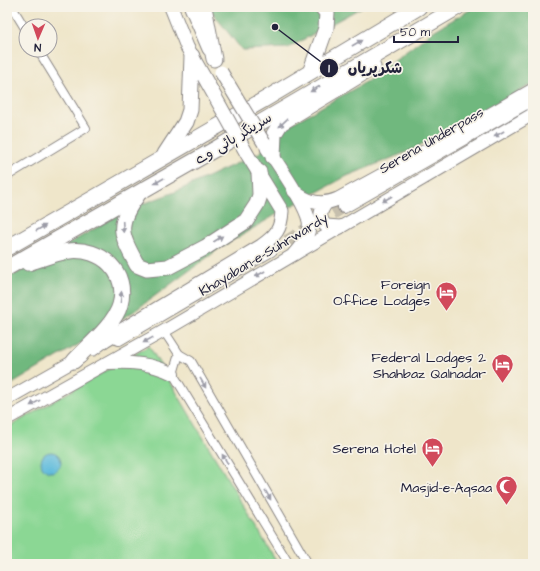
<svg xmlns="http://www.w3.org/2000/svg" width="540" height="571" font-family="'Architects Daughter','Playpen Sans Arabic',sans-serif">
  <style>
    .green { fill: #8bd794; stroke: #567c68 }
    .forest { fill: #70b87e; stroke: #496d5c }
    .water { fill: #5cbadb; stroke: #3f6e8b }
    .lines { fill: none; stroke-linecap: round; stroke-linejoin: round }
    .secondary-tunnel { stroke: #c6bfad; stroke-width: 12; stroke-dasharray: 12 6; stroke-linecap: butt }
    .street-casing { stroke: #888482; stroke-width: 10 }
    .secondary-casing { stroke: #888482; stroke-width: 14 }
    .primary-casing { stroke: #888482; stroke-width: 15 }
    .highway-casing { stroke: #888482; stroke-width: 17 }
    .street { stroke: #fff; stroke-width: 8 }
    .secondary { stroke: #fff; stroke-width: 12 }
    .primary { stroke: #fff; stroke-width: 13 }
    .highway { stroke: #fff; stroke-width: 15 }
    .primary-bridge-casing { stroke: #888482; stroke-width: 15; stroke-linecap: butt }
    .primary-bridge { stroke: #fff; stroke-width: 13 }
    .oneway { fill: #9c9ca7 }
    .labels { text-anchor: middle; stroke-width: 3.5; stroke-linejoin: round; paint-order: stroke }
    .street-label { font-size: 14px; fill: #22223b; stroke: #f7f3e8 }
    .poi-label { font-size: 14px; fill: #22223b; stroke: #f7f3e8; text-anchor: end }
    .leader { fill: none; stroke: #22223b; stroke-width: 1.5 }
    .callout-dot { fill: #22223b; stroke: #f7f3e8; stroke-width: 1.5 }
    .mark-label { font-size: 12px; text-anchor: middle; font-weight: bold; fill: #fff }
    .callout-label { font-size: 15px; text-anchor: middle; font-weight: bold; fill: #22223b; stroke: #f7f3e8; stroke-width: 3.5; stroke-linejoin: round; paint-order: stroke }
  </style>
  <rect width="100%" height="100%" fill="#f7f3e8"/>
  <filter id="ink" filterUnits="userSpaceOnUse"><feTurbulence type="fractalNoise" baseFrequency=".025" numOctaves="2"/><feDisplacementMap in="SourceGraphic" scale="8" xChannelSelector="R" yChannelSelector="G"/><feConvolveMatrix kernelMatrix="1 2 1 2 8 2 1 2 1" color-interpolation-filters="sRGB"/></filter>
  <filter id="wash" filterUnits="userSpaceOnUse"><feTurbulence type="fractalNoise" baseFrequency=".012" numOctaves="4" result="noise"/><feDisplacementMap in="SourceGraphic" scale="16" xChannelSelector="R" yChannelSelector="G"/><feGaussianBlur stdDeviation="0.9" result="paint"/><feColorMatrix in="noise" values="0 0 0 0 0 0 0 0 0 0 0 0 0 0 0 0 0 1.4 0 .05"/><feComposite in="paint" operator="in"/></filter>
  <g filter="url(#wash)">
    <rect width="100%" height="100%" fill="#efe6ca"/>
    <path class="green" d="M149,346l129,218h-271v-136z"/>
    <g class="forest">
      <path d="M208,7h154l-74,41 -46,2z"/>
      <path d="M475,7h58v77l-124,67 -62,25 -65,35 -62,37 -87,64 -126,75v-108l122,-70 46,-17 84,-39 30,-28 72,-40 74,-55z"/>
    </g>
    <circle class="water" cx="51" cy="462" r="10"/>
  </g>
  <g filter="url(#ink)">
    <g class="lines">
      <path class="secondary-tunnel" d="M271,250l73,-43"/>
      <defs>
        <g id="street">
          <path d="M12,7l14,23"/>
          <path d="M7,176l79,-48 -48,-78"/>
          <path d="M164,331l15,23 12,7 117,203"/>
          <path d="M179,354l-6,20 116,190"/>
        </g>
        <g id="secondary">
          <path d="M344,207l189,-108"/>
          <path d="M119,339l152,-89"/>
          <path d="M108,363c23,-1 44,0 65,11"/>
          <path d="M7,399l74,-42"/>
          <path d="M7,419l157,-88 369,-217"/>
        </g>
        <g id="primary">
          <path d="M171,7l16,40 17,30"/>
          <path d="M191,7l18,42"/>
          <path d="M267,148c11,16 39,56 42,73 2,13 -7,24 -15,33"/>
          <path d="M294,191c14,12 27,15 44,8l108,-59 87,-50"/>
          <path d="M326,203c-6,8 -8,15 0,23l14,1"/>
          <path d="M93,349l12,-9 156,-94c15,-11 20,-16 21,-35l-35,-57"/>
        </g>
        <g id="highway">
          <path d="M204,7l10,52"/>
          <path d="M311,70l15,-42 1,-15 -5,-6"/>
          <path d="M165,154l21,-32 4,-12 2,-54"/>
          <path d="M273,157l1,-23 7,-11 92,-56"/>
          <path d="M137,196c-22,29 -16,39 0,69l10,4 21,-2 38,-20 40,-26 11,-17 3,-9 -1,-23"/>
          <path d="M7,248l260,-150 152,-91"/>
          <path d="M28,263c13,-4 27,-10 41,-12 32,-4 60,21 51,54 -5,19 -32,41 -46,56"/>
          <path d="M7,268l210,-120 241,-141"/>
        </g>
      </defs>
      <use href="#street" class="street-casing"/>
      <use href="#secondary" class="secondary-casing"/>
      <use href="#primary" class="primary-casing"/>
      <use href="#highway" class="highway-casing"/>
      <use href="#street" class="street"/>
      <use href="#secondary" class="secondary"/>
      <use href="#primary" class="primary"/>
      <use href="#highway" class="highway"/>
      <defs>
        <g id="primary-bridge">
          <path d="M221,72l43,71"/>
          <path d="M204,77l43,77"/>
        </g>
      </defs>
      <use href="#primary-bridge" class="primary-bridge-casing"/>
      <use href="#primary-bridge" class="primary-bridge"/>
    </g>
    <defs><path id="oneway-solid" d="M-6-.8H1V-3.2L6.5 0L1 3.2V.8H-6Z"/></defs>
    <g class="oneway">
      <use href="#oneway-solid" transform="translate(357 43) rotate(-30)"/>
      <use href="#oneway-solid" transform="translate(315 89) rotate(150)"/>
      <use href="#oneway-solid" transform="translate(283 123) rotate(136)"/>
      <use href="#oneway-solid" transform="translate(499 134) rotate(150)"/>
      <use href="#oneway-solid" transform="translate(159 181) rotate(150)"/>
      <use href="#oneway-solid" transform="translate(387 199) rotate(150)"/>
      <use href="#oneway-solid" transform="translate(123 227) rotate(87)"/>
      <use href="#oneway-solid" transform="translate(41 228) rotate(-30)"/>
      <use href="#oneway-solid" transform="translate(218 239) rotate(-33)"/>
      <use href="#oneway-solid" transform="translate(260 274) rotate(150)"/>
      <use href="#oneway-solid" transform="translate(121 297) rotate(-85)"/>
      <use href="#oneway-solid" transform="translate(148 340) rotate(151)"/>
      <use href="#oneway-solid" transform="translate(203 383) rotate(60)"/>
      <use href="#oneway-solid" transform="translate(35 403) rotate(151)"/>
      <use href="#oneway-solid" transform="translate(225 459) rotate(-121)"/>
      <use href="#oneway-solid" transform="translate(268 495) rotate(60)"/>
    </g>
  </g>
  <defs>
    <symbol id="hotel-pin" viewBox="-11 -11 22 30"><path d="M0 17L-7.5 6A9.5 9.5 0 1 1 7.5 6Z" fill="#d1495b" stroke="#f7f3e8"/><path d="M-6-4.5h1.5V1H6V5H4.5V3h-9V5H-6ZM-4 0a1.8 1.8 0 1 1 3.6 0ZM.5 0V-2.5h3Q6-2.5 6 0Z" fill="#fff"/></symbol>
    <symbol id="mosque-pin" viewBox="-11 -11 22 30"><path d="M0 17L-7.5 6A9.5 9.5 0 1 1 7.5 6Z" fill="#d1495b" stroke="#f7f3e8"/><path d="M3.5-4.9A6 6 0 1 0 3.5 4.9A5 5 0 1 1 3.5-4.9Z" fill="#fff"/></symbol>
  </defs>
  <g fill-rule="evenodd">
    <use href="#hotel-pin" x="434" y="280" width="25" height="34"/>
    <use href="#hotel-pin" x="490" y="352" width="25" height="34"/>
    <use href="#hotel-pin" x="420" y="436" width="25" height="34"/>
    <use href="#mosque-pin" x="494" y="474" width="25" height="34"/>
  </g>
  <g class="labels">
    <g class="street-label">
      <text transform="translate(233 138) rotate(-31)" y="5">سرینگر ہائی وے</text>
      <text transform="translate(431 140) rotate(-30)" y="5">Serena Underpass</text>
      <text transform="translate(263 254) rotate(-31)" y="5">Khayaban-e-Suhrwardy</text>
    </g>
    <g class="poi-label">
      <text x="430" y="289">Foreign<tspan x="430" dy="16">Office Lodges</tspan></text>
      <text x="486" y="362">Federal Lodges 2<tspan x="486" dy="16">Shahbaz Qalnadar</tspan></text>
      <text x="416" y="453">Serena Hotel</text>
      <text x="492" y="492">Masjid-e-Aqsaa</text>
    </g>
  </g>
  <path class="leader" d="M275 27L329 68"/>
  <g class="callout-dot">
    <circle cx="275" cy="27" r="4"/>
    <circle cx="329" cy="68" r="10"/>
  </g>
  <g class="mark-label">
    <text x="329" y="72">1</text>
  </g>
  <g class="callout-label">
    <text x="375" y="73">شکرپریاں</text>
  </g>
  <rect width="540" height="571" fill="none" stroke="#f7f3e8" stroke-width="24"/>
  <g transform="translate(38 38) rotate(182)"><circle r="19" fill="#f7f3e8" stroke="#a29fa3"/>
  <path d="M0-3L7 15L0 10L-7 15Z" fill="#d1495b"/>
  <text y="-6" font-size="11" font-weight="bold" text-anchor="middle" fill="#22223b">N</text>
  </g>
  <path d="M394 36v6h64v-6" fill="none" stroke="#22223b" stroke-width="2"/>
  <text x="400" y="36" font-size="12" fill="#22223b" stroke="#f7f3e8" stroke-width="3" paint-order="stroke">50 m</text>
</svg>
